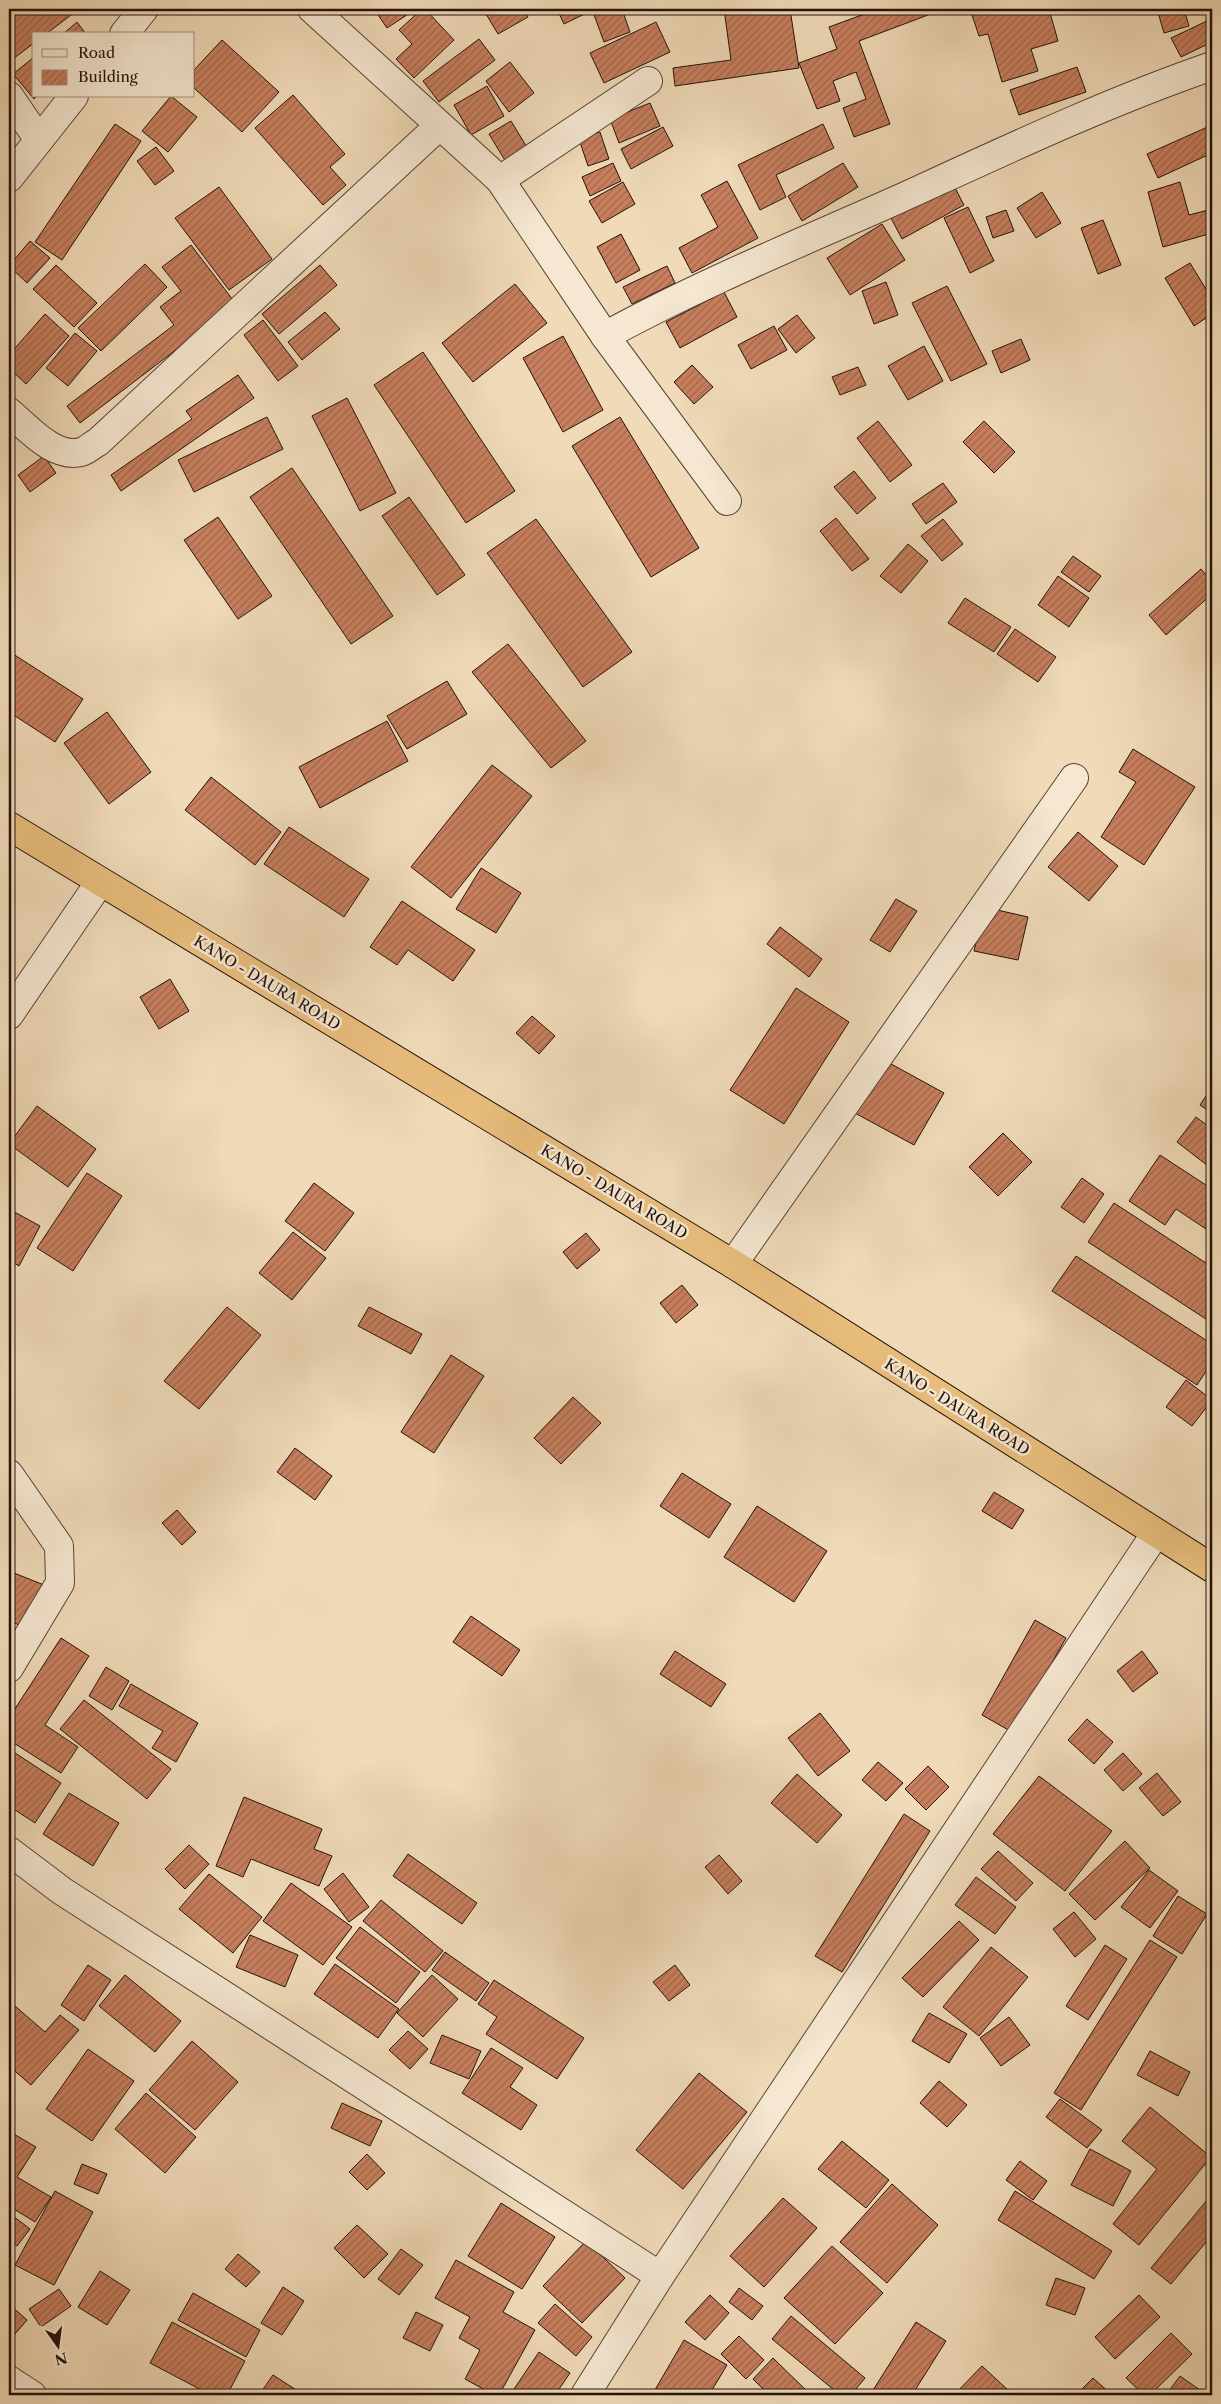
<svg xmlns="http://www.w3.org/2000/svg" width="1221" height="2404" font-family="'Libre Caslon Text',serif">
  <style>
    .building { fill: url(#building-hatch); stroke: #23120b }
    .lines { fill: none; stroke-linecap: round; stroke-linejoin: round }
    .minor-casing { stroke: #564436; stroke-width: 30 }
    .highway-casing { stroke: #23120b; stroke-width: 30 }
    .minor { stroke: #f5e7d1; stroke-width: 28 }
    .highway { stroke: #e8bd7c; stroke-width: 28 }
    .labels { text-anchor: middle; stroke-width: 5; stroke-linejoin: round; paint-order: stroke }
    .street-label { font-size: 15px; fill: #23120b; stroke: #f5e7d1 }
  </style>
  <defs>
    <pattern id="building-hatch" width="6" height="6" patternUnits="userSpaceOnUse" patternTransform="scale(1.25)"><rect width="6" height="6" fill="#c87f5e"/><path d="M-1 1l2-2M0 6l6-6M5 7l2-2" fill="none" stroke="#a2674c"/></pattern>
  </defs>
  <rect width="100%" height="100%" fill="#f0dab8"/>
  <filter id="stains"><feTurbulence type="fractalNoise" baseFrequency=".004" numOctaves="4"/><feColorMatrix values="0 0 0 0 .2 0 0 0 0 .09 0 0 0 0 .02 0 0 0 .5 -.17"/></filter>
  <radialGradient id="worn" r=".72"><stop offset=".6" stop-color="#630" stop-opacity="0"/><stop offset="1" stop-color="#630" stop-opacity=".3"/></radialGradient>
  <g class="building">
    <path d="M9,9h57l5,6 -25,19h-12v9l-25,19z"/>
    <path d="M374,9h42l-29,19z"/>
    <path d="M422,9h3l29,31 -40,38 -18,-19 16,-15 -13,-14z"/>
    <path d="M483,9h40l5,8 -30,17z"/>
    <path d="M557,9h38l-31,15z"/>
    <path d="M600,9h22l8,23 -26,10 -11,-30z"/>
    <path d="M724,9h66l9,59 -124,18 -2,-18 58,-8z"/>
    <path d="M878,9h66l-85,32 31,83 -36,13 -11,-29 23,-9 -10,-27 -23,9 7,20 -23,8 -18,-46 38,-14 -8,-22z"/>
    <path d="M970,9h79l9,32 -27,8 7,22 -36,11 -14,-48 -9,2z"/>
    <path d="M1157,9h27l5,17 -25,7z"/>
    <path d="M1207,21l5,11v10l-31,15 -10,-19z"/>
    <path d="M77,22l9,12h-23z"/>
    <path d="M656,22l14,30 -66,31 -14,-30z"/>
    <path d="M479,39l16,21 -56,42 -16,-21z"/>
    <path d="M222,40l57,52 -37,40 -48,-44v-18z"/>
    <path d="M34,57v39h3l-3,3 -21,-25z"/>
    <path d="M510,62l24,31 -25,19 -23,-31z"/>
    <path d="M1077,67l9,25 -67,23 -9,-25z"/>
    <path d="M487,86l17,30 -33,19 -17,-30z"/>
    <path d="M293,95l52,59 -15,13 16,18 -23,20 -68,-77z"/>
    <path d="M171,96l26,21 -29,35 -26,-21z"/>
    <path d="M650,103l10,23 -41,17 -9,-24z"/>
    <path d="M511,121l17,28 -22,13 -17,-28z"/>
    <path d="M115,124l26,17 -79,119 -27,-18z"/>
    <path d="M823,124l11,24 -58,27 10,22 -26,13 -22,-45z"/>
    <path d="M1212,125v28l-54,25 -11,-24z"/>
    <path d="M663,127l10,19 -42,23 -10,-20z"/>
    <path d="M600,132l9,27 -21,7 -9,-27z"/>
    <path d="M156,147l18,24 -19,14 -18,-24z"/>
    <path d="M613,163l8,18 -31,15 -8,-19z"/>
    <path d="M843,163l15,24 -56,34 -14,-25z"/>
    <path d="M727,181l31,57 -66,35 -13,-25 39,-21 -17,-32z"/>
    <path d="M623,182l12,22 -33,19 -13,-22z"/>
    <path d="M1180,182l9,33 23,-6v24l-49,14 -15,-55z"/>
    <path d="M953,184l11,21 -62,34 -11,-21z"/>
    <path d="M219,187l53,72 -43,31 -54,-72z"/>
    <path d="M1042,192l19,31 -25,15 -19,-30z"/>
    <path d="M968,207l26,54 -24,12 -26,-55z"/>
    <path d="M1006,210l8,21 -21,7 -7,-21z"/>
    <path d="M1103,220l18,45 -23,9 -17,-46z"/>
    <path d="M882,224l23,36 -55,35 -23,-37z"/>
    <path d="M621,234l19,36 -24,13 -19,-36z"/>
    <path d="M30,241l20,17 -23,25 -18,-17z"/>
    <path d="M191,245l45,59 -156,119 -13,-17 107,-81 -14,-18 21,-16 -19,-24z"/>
    <path d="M1190,263l22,36v15l-18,12 -29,-48z"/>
    <path d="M145,264l22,23 -66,64 -23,-23z"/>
    <path d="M56,265l41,38 -23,24 -41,-38z"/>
    <path d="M320,265l17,20 -58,49 -17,-20z"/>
    <path d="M667,266l8,17 -43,21 -9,-17z"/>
    <path d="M886,282l12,33 -24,9 -12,-33z"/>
    <path d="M515,284l32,39 -74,59 -31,-39z"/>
    <path d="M947,286l40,78 -36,17 -39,-78z"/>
    <path d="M724,292l13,25 -57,31 -14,-26z"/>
    <path d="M325,312l15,17 -38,31 -14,-18z"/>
    <path d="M45,314l24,22 -43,48 -17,-16v-13z"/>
    <path d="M797,315l18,23 -19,15 -18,-24z"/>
    <path d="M263,320l35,46 -20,15 -34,-46z"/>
    <path d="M774,326l13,24 -36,19 -13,-24z"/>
    <path d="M75,333l22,18 -29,35 -22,-18z"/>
    <path d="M563,336l40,74 -40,22 -40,-74z"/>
    <path d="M1021,339l9,21 -29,13 -9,-22z"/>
    <path d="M924,346l19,35 -35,19 -20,-34z"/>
    <path d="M423,352l92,139 -49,32 -92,-138z"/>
    <path d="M692,365l21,22 -19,17 -20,-22z"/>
    <path d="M858,367l8,18 -26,10 -8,-18z"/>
    <path d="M238,375l16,23 -133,93 -10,-16 81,-56 -6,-8z"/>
    <path d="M347,398l49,95 -36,18 -48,-95z"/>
    <path d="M267,417l16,32 -89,43 -16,-32z"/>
    <path d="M620,417l79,131 -48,29 -79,-131z"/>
    <path d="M878,421l34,44 -22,17 -33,-44z"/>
    <path d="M984,421l31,31 -21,21 -31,-31z"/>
    <path d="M44,456l12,17 -26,19 -12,-17z"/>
    <path d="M292,468l101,148 -42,28 -101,-147z"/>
    <path d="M854,471l22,27 -19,16 -23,-27z"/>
    <path d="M943,483l14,19 -31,22 -14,-20z"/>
    <path d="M409,497l56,78 -28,20 -55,-79z"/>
    <path d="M218,517l54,79 -34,23 -54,-79z"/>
    <path d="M836,518l33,41 -17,12 -32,-40z"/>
    <path d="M536,519l96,133 -49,35 -96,-134z"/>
    <path d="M943,519l20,25 -21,17 -21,-25z"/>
    <path d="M908,544l20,17 -27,32 -21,-17z"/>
    <path d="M1073,556l28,20 -12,16 -28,-20z"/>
    <path d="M1201,569l11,13v12l-46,41 -17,-20z"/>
    <path d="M1058,576l31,22 -20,29 -31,-22z"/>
    <path d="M965,598l46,29 -17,25 -46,-29z"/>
    <path d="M1015,629l41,28 -18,25 -41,-28z"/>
    <path d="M508,644l78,97 -35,27 -79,-96z"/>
    <path d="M10,652l73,47 -28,43 -46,-30z"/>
    <path d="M447,681l20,33 -60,35 -20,-33z"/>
    <path d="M107,712l44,60 -42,32 -45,-61z"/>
    <path d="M387,721l21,40 -88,47 -21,-41z"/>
    <path d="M1133,749l62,38 -51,78 -43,-28 35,-55 -17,-10z"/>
    <path d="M492,765l40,31 -81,102 -40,-31z"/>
    <path d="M211,777l70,55 -26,33 -70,-55z"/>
    <path d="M289,827l80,52 -25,38 -80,-53z"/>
    <path d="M1078,832l40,34 -29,35 -41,-34z"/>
    <path d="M481,868l40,25 -25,40 -40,-24z"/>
    <path d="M896,899l21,12 -27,41 -20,-12z"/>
    <path d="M402,901l73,49 -22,31 -45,-31 -11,15 -27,-18z"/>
    <path d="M984,907l44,10 -10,43 -44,-9z"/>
    <path d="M780,927l42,32 -13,18 -42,-33z"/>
    <path d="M170,979l19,32 -30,18 -19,-32z"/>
    <path d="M796,988l53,34 -65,102 -54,-34z"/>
    <path d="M532,1016l23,20 -16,18 -23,-21z"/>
    <path d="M882,1059l62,34 -30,52 -61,-33z"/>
    <path d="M1212,1087v26l-12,-8z"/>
    <path d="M37,1106l59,43 -28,38 -59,-43z"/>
    <path d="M1196,1117l16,12v40l-35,-27z"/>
    <path d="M1003,1133l29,29 -34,34 -29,-29z"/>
    <path d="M1160,1155l52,34v44l-36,-24 -11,16 -36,-24z"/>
    <path d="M87,1173l35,23 -49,75 -36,-23z"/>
    <path d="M1082,1178l22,16 -20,29 -23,-16z"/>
    <path d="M314,1183l40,30 -29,38 -40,-30z"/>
    <path d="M1114,1203l98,64v56l-124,-81z"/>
    <path d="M9,1209l31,17 -21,40 -10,-6z"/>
    <path d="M293,1232l33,26 -34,42 -33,-27z"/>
    <path d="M586,1233l14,17 -23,19 -14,-17z"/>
    <path d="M1076,1256l136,88v18l-15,23 -145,-94z"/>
    <path d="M682,1285l16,20 -22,18 -16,-20z"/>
    <path d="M227,1307l34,28 -62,74 -35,-28z"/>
    <path d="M369,1307l53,27 -11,20 -53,-28z"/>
    <path d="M451,1355l33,21 -50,77 -33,-21z"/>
    <path d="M1186,1380l26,20 -20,26 -26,-19z"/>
    <path d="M573,1397l28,26 -40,41 -27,-26z"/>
    <path d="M295,1448l37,28 -17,24 -38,-28z"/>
    <path d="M682,1473l49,31 -22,34 -49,-32z"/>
    <path d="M994,1492l30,18 -12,19 -30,-18z"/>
    <path d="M757,1506l70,45 -33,51 -70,-45z"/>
    <path d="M177,1510l19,22 -14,13 -20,-22z"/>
    <path d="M9,1571l35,14 -17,43 -18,-7z"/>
    <path d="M471,1616l49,34 -18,26 -49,-34z"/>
    <path d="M1035,1620l31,18 -54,94 -30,-17z"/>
    <path d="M61,1638l28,18 -44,69 33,22 -17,26 -52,-33v-22z"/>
    <path d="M675,1651l51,33 -15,23 -51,-33z"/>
    <path d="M1142,1651l16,22 -25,19 -16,-21z"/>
    <path d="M106,1667l23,14 -17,29 -23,-14z"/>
    <path d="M131,1684l67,39 -22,39 -24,-14 11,-17 -44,-25z"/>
    <path d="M84,1700l87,69 -24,30 -87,-70z"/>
    <path d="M820,1713l30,38 -32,25 -30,-38z"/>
    <path d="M1087,1719l26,23 -19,22 -26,-24z"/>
    <path d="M9,1749l52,34 -26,40 -26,-17z"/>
    <path d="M1123,1753l19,21 -19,17 -19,-21z"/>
    <path d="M878,1762l25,21 -17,18 -24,-21z"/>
    <path d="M928,1766l21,21 -23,23 -21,-21z"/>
    <path d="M1157,1773l24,29 -18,14 -24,-28z"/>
    <path d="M797,1774l45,41 -25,28 -46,-40z"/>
    <path d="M1039,1776l73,55 -47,60 -72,-57z"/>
    <path d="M69,1793l50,30 -26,43 -50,-32z"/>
    <path d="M244,1797l78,32 -8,20 18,7 -13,30 -68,-27 -8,18 -27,-11z"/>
    <path d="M904,1814l26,17 -88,141 -27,-16z"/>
    <path d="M1125,1841l25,27 -55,52 -26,-26z"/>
    <path d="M189,1845l20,19 -24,25 -20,-20z"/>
    <path d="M998,1851l35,32 -17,18 -35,-32z"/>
    <path d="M408,1854l69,49 -15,21 -69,-48z"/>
    <path d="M719,1855l23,26 -14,13 -23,-27z"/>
    <path d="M1149,1870l29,21 -28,37 -29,-21z"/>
    <path d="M343,1873l26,34 -20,15 -25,-33z"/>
    <path d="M209,1874l53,43 -29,36 -54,-44z"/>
    <path d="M976,1877l40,30 -21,27 -40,-29z"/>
    <path d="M291,1883l61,44 -29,38 -60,-44z"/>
    <path d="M1178,1896l29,18 -25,40 -29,-18z"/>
    <path d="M381,1900l62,51 -18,21 -62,-51z"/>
    <path d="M1074,1912l22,27 -21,18 -22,-28z"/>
    <path d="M959,1921l20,19 -56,57 -21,-19z"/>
    <path d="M360,1927l60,45 -24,31 -60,-45z"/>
    <path d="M250,1935l48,20 -13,32 -49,-20z"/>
    <path d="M1150,1940l27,17 -96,153 -27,-17z"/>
    <path d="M1105,1945l22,14 -39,61 -22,-14z"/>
    <path d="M991,1947l37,30 -49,59 -36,-29z"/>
    <path d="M445,1952l44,31 -13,18 -44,-31z"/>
    <path d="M335,1964l64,45 -21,29 -64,-44z"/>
    <path d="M88,1965l23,15 -27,41 -23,-16z"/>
    <path d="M675,1965l15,20 -21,16 -16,-19z"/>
    <path d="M125,1975l56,46 -26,31 -56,-46z"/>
    <path d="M432,1975l26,24 -35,38 -26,-24z"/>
    <path d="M494,1980l90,58 -27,41 -71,-45 11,-17 -19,-13z"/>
    <path d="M15,2006l30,26 15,-17 19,15 -48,55 -22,-19v-53z"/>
    <path d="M929,2013l38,21 -18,29 -37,-22z"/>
    <path d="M1009,2017l21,28 -29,21 -21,-28z"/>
    <path d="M408,2031l20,18 -18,20 -21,-19z"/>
    <path d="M442,2035l39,16 -12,28 -39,-16z"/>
    <path d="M192,2041l46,41 -43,48 -46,-40z"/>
    <path d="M491,2048l32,20 -13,19 27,18 -16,25 -59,-37z"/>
    <path d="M88,2049l46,32 -42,60 -46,-32z"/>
    <path d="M1150,2051l40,21 -12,24 -41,-21z"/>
    <path d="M699,2073l48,39 -64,77 -47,-39z"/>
    <path d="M939,2081l28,24 -20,22 -27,-24z"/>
    <path d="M146,2093l50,44 -31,36 -50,-44z"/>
    <path d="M1060,2099l42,31 -15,18 -41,-31z"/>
    <path d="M342,2103l40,18 -12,25 -39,-18z"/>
    <path d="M1150,2107l61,50 -72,88 -26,-21 44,-55 -35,-28z"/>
    <path d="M12,2133l24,14 -19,30 34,20 -16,25 -26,-16v-67z"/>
    <path d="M842,2141l47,39 -23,28 -48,-39z"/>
    <path d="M1090,2149l41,22 -18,35 -42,-21z"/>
    <path d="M367,2154l18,19 -18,17 -18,-18z"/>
    <path d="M1020,2161l27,20 -14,19 -27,-20z"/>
    <path d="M82,2164l25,10 -9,20 -24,-10z"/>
    <path d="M892,2184l46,41 -51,58 -47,-41z"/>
    <path d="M55,2191l38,21 -39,73 -39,-20z"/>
    <path d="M1015,2191l97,60 -18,28 -96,-59z"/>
    <path d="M1212,2194v41l-41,49 -20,-16z"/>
    <path d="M783,2198l34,30 -53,59 -34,-31z"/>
    <path d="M501,2203l54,34 -33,52 -54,-33z"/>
    <path d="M9,2213l21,16 -13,17 -8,-6z"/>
    <path d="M357,2225l31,29 -24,24 -30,-30z"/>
    <path d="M586,2241l39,37 -43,45 -39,-37z"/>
    <path d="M832,2246l51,47 -48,51 -51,-46z"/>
    <path d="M401,2249l22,16 -24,30 -21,-16z"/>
    <path d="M238,2254l22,18 -14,15 -21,-18z"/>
    <path d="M456,2260l58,32 -11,20 32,18 -36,65h-5l-29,-16 15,-29 -21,-12 11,-21 -35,-19z"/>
    <path d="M100,2271l30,19 -23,35 -29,-18z"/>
    <path d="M1056,2278l29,10 -10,27 -29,-10z"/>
    <path d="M283,2287l21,14 -22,34 -21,-12z"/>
    <path d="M739,2288l24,18 -11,14 -23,-18z"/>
    <path d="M59,2289l12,17 -30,21 -12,-18z"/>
    <path d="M193,2293l67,37 -14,27 -68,-37z"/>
    <path d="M710,2295l19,18 -24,27 -20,-18z"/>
    <path d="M1139,2295l21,22 -45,42 -20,-22z"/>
    <path d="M9,2304l18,16 -18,21z"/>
    <path d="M555,2304l37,33 -16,19 -38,-33z"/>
    <path d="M416,2312l27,13 -13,26 -27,-13z"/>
    <path d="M791,2316l74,62 -14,17h-11l-68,-56z"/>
    <path d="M172,2322l73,39 -18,34h-16l-61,-32z"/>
    <path d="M916,2322l30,19 -34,54h-42z"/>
    <path d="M1171,2333l21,21 -42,41h-6l-18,-17z"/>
    <path d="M739,2336l25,24 -18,19 -25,-25z"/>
    <path d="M684,2340l43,25 -18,30h-57z"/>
    <path d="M539,2352l31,21 -15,22h-45z"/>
    <path d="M773,2358l38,37h-42l-16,-16z"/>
    <path d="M982,2366l26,24 -4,5h-50z"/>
    <path d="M273,2375l31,20h-45z"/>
    <path d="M1180,2376l27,19h-41z"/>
    <path d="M1093,2378l19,17h-31l-3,-2z"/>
  </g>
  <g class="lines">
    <defs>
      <g id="minor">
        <path d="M312,9l188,171 105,156 122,165"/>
        <path d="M124,34l20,-25"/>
        <path d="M9,96l30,44"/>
        <path d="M9,178l65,-82"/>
        <path d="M500,180l148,-99"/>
        <path d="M605,336c95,-52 195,-93 294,-137 103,-47 206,-96 313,-133"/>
        <path d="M9,412c18,15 45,47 72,40 5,-1 11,-7 17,-10l341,-316"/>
        <path d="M9,1015l91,-133"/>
        <path d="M733,1264l341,-486"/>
        <path d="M9,1474l50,72 1,37 -51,85"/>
        <path d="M9,1851l53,40 598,385"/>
        <path d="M9,2380l23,15"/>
        <path d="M585,2395l75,-119 496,-743"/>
      </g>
      <path id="highway" d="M9,826l724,438 479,304"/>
    </defs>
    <use href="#minor" class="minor-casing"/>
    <use href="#highway" class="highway-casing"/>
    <use href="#minor" class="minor"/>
    <use href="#highway" class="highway"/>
  </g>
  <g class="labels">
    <g class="street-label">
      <text transform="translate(267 983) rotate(31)" y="5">KANO - DAURA ROAD</text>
      <text transform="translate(614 1192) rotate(31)" y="5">KANO - DAURA ROAD</text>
      <text transform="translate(957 1407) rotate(32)" y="5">KANO - DAURA ROAD</text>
    </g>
  </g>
  <rect width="1221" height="2404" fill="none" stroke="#f0dab8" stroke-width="30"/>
  <rect x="10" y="10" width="1201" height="2384" fill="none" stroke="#23120b" stroke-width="2.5"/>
  <rect x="15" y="15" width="1191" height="2374" fill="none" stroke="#23120b"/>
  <rect x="32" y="32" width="162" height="65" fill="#f5e7d1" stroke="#a19282"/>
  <rect x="42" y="49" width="25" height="8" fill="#f5e7d1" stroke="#a19282"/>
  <text x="78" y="58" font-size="15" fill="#23120b">Road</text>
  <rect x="42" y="70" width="25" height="15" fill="url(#building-hatch)" stroke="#a19282"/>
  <text x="78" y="82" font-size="15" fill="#23120b">Building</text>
  <g transform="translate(58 2346) rotate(166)" stroke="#f5e7d1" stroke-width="4" paint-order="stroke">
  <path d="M0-4L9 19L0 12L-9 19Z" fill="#23120b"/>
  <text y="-8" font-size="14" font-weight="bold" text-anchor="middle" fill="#23120b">N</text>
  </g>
  <rect width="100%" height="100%" filter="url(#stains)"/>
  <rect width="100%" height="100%" fill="url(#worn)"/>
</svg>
